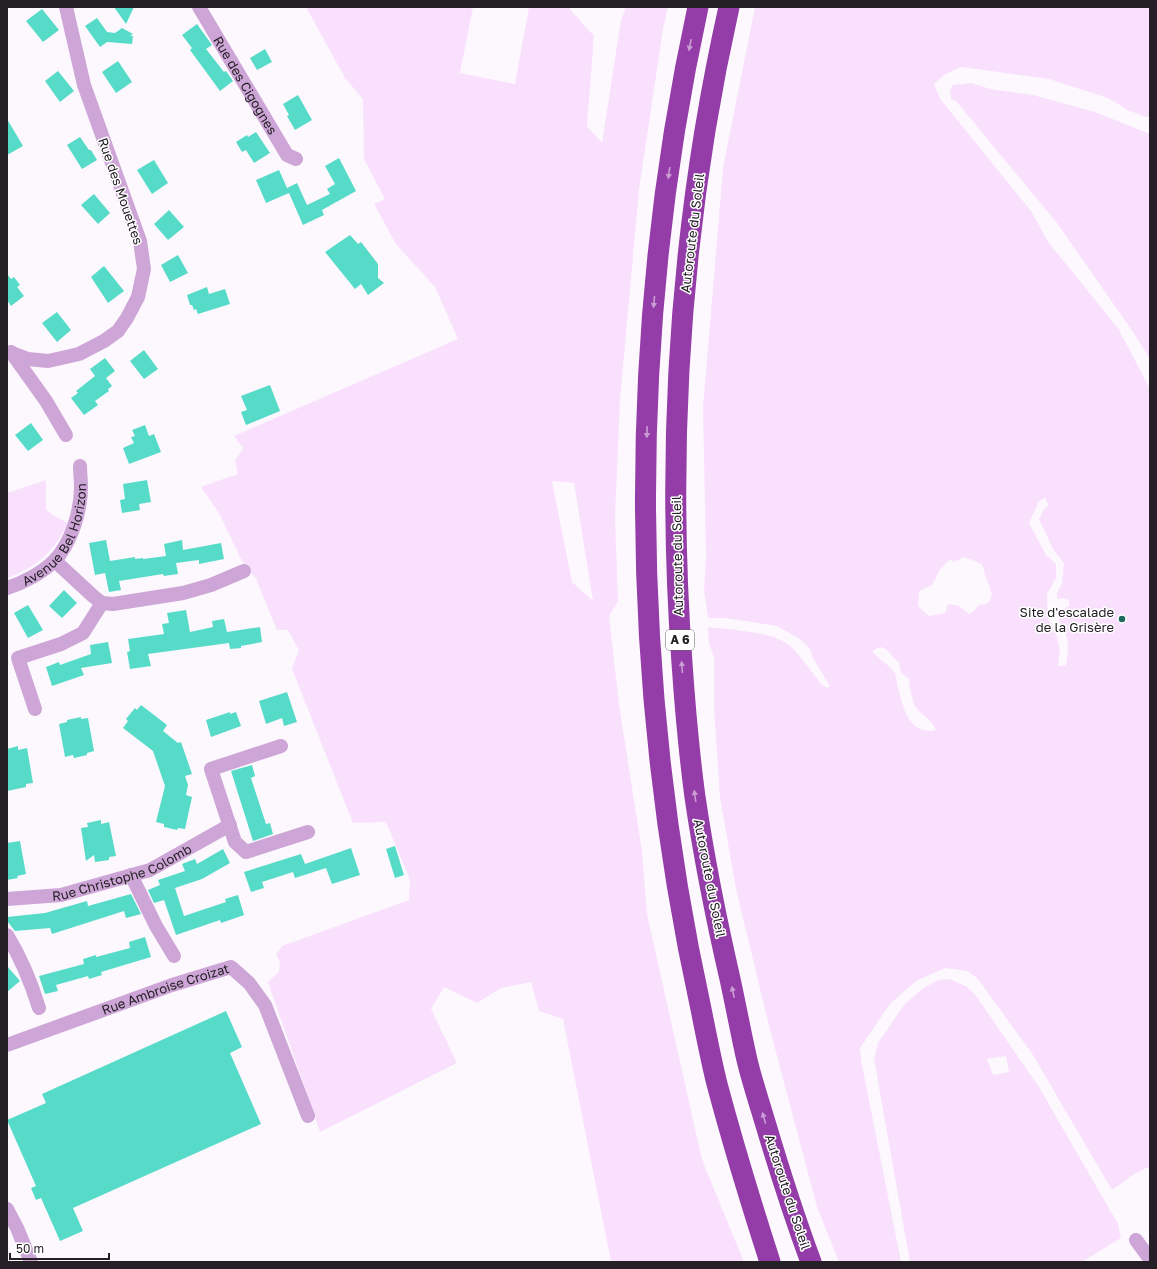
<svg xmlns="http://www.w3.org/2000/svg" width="1157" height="1269" font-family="'Golos Text',sans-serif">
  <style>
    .green { fill: #f9e1fe; fill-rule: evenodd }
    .building { fill: #56dbc8 }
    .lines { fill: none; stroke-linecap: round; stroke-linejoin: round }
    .minor { stroke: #cda5d6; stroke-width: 14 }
    .highway { stroke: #943ca8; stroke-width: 21 }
    .oneway { fill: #ca9ed4 }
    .poi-dot { fill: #216960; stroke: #fff; stroke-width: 1.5 }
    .labels { text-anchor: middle; stroke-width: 3; stroke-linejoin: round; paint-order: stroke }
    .shield { fill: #fff; stroke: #666366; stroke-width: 1 }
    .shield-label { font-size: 12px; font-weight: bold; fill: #242025 }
    .street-label { font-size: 13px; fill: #242025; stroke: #fff }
    .poi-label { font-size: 13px; fill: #242025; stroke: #fff; text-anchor: end }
  </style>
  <rect width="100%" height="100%" fill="#fdf7fe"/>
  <g class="green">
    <path d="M306,7h167l-13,66 55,11 14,-77h39l26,29 -7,90 15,17 19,-123 5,-13h42l-5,22 -24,161 -19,210 -5,118 3,83 -9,15 10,88 23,148 5,62 55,246 42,102h-133l-48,-243 -24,-8 -8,-29 -30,6 -24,15 -33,-16 -13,22 26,54 -137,69 -52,-150 11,-10 1,-10 -4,-8 6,-8 127,-46 1,-20 -24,-58 -33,1 -61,-154 7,-19 -11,-20h-11l-21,-51 -14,-18 -23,-48 -18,-26 37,-13 -3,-13 8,-13 -9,-12 224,-97 -23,-52 -39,-43 -22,-40 11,-5 -21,-40 -1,-60 -18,-21zM552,481l22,2 19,118 -21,-19z"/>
    <path d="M755,7h395v110h-5l-17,-7 -20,-12 -59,-19 -88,-12 -17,8 -10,9 7,16 90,111 17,31 70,86 32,61v781l-2,-3 -15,8 -21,15 -81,-138 -54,-74 -10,-7 -22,-3 -29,13 -26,23 -30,44 2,17 39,197h-62l-22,-55 -49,-185 -32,-133 -16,-91 -6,-90v-51l-5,-13 -1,-17c23,3 67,4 83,20 12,11 21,26 31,38l6,3 2,-2 -17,-28 -3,-9 -10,-10 -23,-13 -52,-8h-17l-4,-28 2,-34 -3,-149 20,-239zM1045,498l4,8 -5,3 -5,10 14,30 11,14 -2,20 -5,10v6l7,-1 5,2v6l-11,5c-1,10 6,16 8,25 3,9 2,20 0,30h-8l2,-15 -3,-14 -9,-18 -1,-25 9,-16v-14l-10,-9 -17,-32 10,-22zM964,557l11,4 7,4 10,29 -2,7 -4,3 -7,1 -6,7 -4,2 -10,-8 -11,-2 -3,9 -16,3 -11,-10 1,-15 13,-6 9,-17 9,-9 4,3zM880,647l6,2 13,14 2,10 8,6c1,10 2,24 10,32 8,8 12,8 17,19 -29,5 -33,-24 -39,-46 0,-3 -1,-9 -3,-12 -4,-7 -16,-13 -22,-21z"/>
    <path d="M972,83l18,6 43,6 62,17 55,22v225l-17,-27 -76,-109 -101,-122 -5,-2 -1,-8 3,-6z"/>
    <path d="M46,480v29l5,5 17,9c-14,29 -31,44 -61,55v-85z"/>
    <path d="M950,979l17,8 7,6 65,94 79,137 3,14 -39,24h-172l-36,-203 4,-16 26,-38 19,-17 16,-8zM1006,1056l3,16 -16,3 -6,-16z"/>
  </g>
  <g class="building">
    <path d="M114,7h20l-8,17z"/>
    <path d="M42,9l17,21 -16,12 -17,-21z"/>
    <path d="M97,18l10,14 8,1 7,-5 11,6 -3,2h3l-1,8 -25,-2 -7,5 -15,-21z"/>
    <path d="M197,24l15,21 -6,4 18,23 2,-1 7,10 -13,10 -30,-41 2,-2 -10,-13z"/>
    <path d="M265,49l7,13 -15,8 -7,-12z"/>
    <path d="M118,61l14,21 -16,11 -14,-21z"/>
    <path d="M58,71l16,20 -14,11 -15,-21z"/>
    <path d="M298,95l14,25 -17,10 -8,-14 2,-1 -6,-11z"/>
    <path d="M7,119l16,27 -16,9z"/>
    <path d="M256,132l14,21 -16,10 -8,-13 -4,2 -6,-10 11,-7 1,2z"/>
    <path d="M80,137l9,13h2l6,10 -15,9 -15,-24z"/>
    <path d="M339,158l17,33 -34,19 2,5 -21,10 -14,-32 -23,10 -10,-23 23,-10 8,18 10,-5 10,22 23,-11 -3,-5 8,-5 -10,-18z"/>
    <path d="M154,160l14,23 -16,11 -15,-24z"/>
    <path d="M94,194l16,19 -12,11 -17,-19z"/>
    <path d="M169,210l15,17 -16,13 -14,-16z"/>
    <path d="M350,235l8,9 3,-2 17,22v14l6,5 -16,12 -7,-11 -6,5 -30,-37z"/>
    <path d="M178,255l10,18 -18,9 -9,-17z"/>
    <path d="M104,266l20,25 -16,12 -17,-26z"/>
    <path d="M7,274l4,5 3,-2 6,8 -3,2 7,9 -13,10 -4,-6z"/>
    <path d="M207,287l2,7 16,-5 5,15 -32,10 -2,-5 -2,1 -2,-5h-2l-3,-10z"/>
    <path d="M57,312l14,18 -14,12 -15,-19z"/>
    <path d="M144,350l14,19 -14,10 -14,-18z"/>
    <path d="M105,358l10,13 -9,7 6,8 -4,3 1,2 -14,10 3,4 -14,10 -13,-17 7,-5 -2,-2 19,-15 -5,-7z"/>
    <path d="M270,385l10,26 -34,14 -5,-13 6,-2 -6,-14z"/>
    <path d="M31,423l12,17 -15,11 -13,-16z"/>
    <path d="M145,425l4,11 5,-2 7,18 -32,12 -6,-16 11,-5 -3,-6 4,-1 -3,-6z"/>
    <path d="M147,480l4,22 -12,2 1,6 -18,3 -2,-13 5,-1 -2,-15z"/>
    <path d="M106,540l4,21 25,-4v2l8,-1v1l23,-3 -2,-12 18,-4 1,10 38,-7 3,16 -25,5v-4l-23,3 2,11 -14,2 -1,-2 -44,7 2,9 -12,2 -4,-19 -10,2 -6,-32z"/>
    <path d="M64,590l13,13 -15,15 -13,-12z"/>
    <path d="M28,605l15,25 -15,8 -14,-25z"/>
    <path d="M186,610l4,22 23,-5 -1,-6 12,-2 3,13 33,-5 2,15 -21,4v2l-11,1 -1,-6 -81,11 3,12 -21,3 -3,-17 3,-1 -2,-12 36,-5 -2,-10 7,-1 -2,-10z"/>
    <path d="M108,642l4,21 -31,5 3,7 -32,11 -6,-19 13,-5 1,3 31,-11 -1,-9z"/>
    <path d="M287,692l10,30 -13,4 -2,-8 -16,6 -7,-23z"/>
    <path d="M141,705l26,20 -4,6 15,12 3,-1 11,32 -7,2 3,9 -2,10 6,2 -7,32 -7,-1 -1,2 -13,-3v-3l-8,-2 9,-36 -12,-35 -30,-23 5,-7 -2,-2 9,-11 2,2z"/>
    <path d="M230,712v2l6,-2 5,14 -30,11 -5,-17z"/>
    <path d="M81,717v2l7,-1 6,33 -7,2v2l-13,3 -1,-3 -8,2 -6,-33 8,-2v-2z"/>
    <path d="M18,746v4l9,-2 6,35 -7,1v3l-19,4v-42z"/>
    <path d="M252,765l3,11 -4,2 15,46 4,-1 3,11 -20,7 -22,-70z"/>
    <path d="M101,820v4l8,-2 7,34 -7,1v3l-14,2 -1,-7 -8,6 -5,-33 7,-1 -1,-4z"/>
    <path d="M20,841l6,33 -9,2 1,2 -11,2v-37z"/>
    <path d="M395,846l9,29 -9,3 -9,-29z"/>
    <path d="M351,848l9,27 -28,9 -6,-16 -31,10 -2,-6 -31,10 2,6 -13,4 -7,-20 57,-18 4,10z"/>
    <path d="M223,849l7,14 -28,16 -27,9 9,28 42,-14 -1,-3 13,-4 6,20 -23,8 -1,-3 -44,15 -12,-35 -10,3 -6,-13 12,-5 -2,-5 27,-9 -3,-7 13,-5 2,5z"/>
    <path d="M131,894l10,20 -15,4 -2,-7 -72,23 -2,-6 -35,3 -8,-10v-4l38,-4 42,-12 1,5z"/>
    <path d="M145,937l6,20 -50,15 1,3 -13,4 -1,-3 -32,9 2,6 -13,3 -6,-18 45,-12 -1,-5 13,-4v2l34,-9 -1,-6z"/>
    <path d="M7,966l13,15 -13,11z"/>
    <path d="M226,1011l16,36 -12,6 31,71 -188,84 10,23 -23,10 -19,-43 -5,2 -5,-12 5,-2 -29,-66 39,-17 -4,-9z"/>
  </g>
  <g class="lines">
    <g class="minor">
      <path id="s1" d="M199,7l88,148 9,4"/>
      <path d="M11,352l35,49 20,34"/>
      <path d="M12,353l16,6 20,2 31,-7 25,-13 14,-10 9,-13 11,-21 6,-28 -4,-28 -56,-156 -18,-78"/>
      <path d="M55,561l38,35 9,7 11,1 70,-11 28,-8 33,-14"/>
      <path id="s2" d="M7,588c16,-5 35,-15 47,-27 17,-17 27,-50 27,-74 0,-7 -1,-14 -1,-21"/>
      <path d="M35,709l-17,-51 43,-14 22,-11 19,-30"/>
      <path d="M281,746l-70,23 24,73 11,10 62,-20"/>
      <path d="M131,875l25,51 18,30"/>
      <path id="s3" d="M7,899l54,-4 89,-25 80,-45"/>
      <path d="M7,935c14,23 24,47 32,73"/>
      <path id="s4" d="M7,1045l165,-60 59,-18 18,16 16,22 43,111"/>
      <path d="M7,1209l10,19 14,34"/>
      <path d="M1136,1240l14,19"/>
    </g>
    <g class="highway">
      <path d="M698,7c-72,329 -69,674 3,1002 5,25 10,51 16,75 16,60 34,119 53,178"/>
      <path d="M729,7c-48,214 -63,437 -47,656 3,44 7,89 13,134 9,61 21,121 35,182 6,27 11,55 17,81 5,21 12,42 18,62 14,47 29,94 46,140"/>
    </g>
  </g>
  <defs><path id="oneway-solid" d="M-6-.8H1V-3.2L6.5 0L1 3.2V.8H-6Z"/></defs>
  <g class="oneway">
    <use href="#oneway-solid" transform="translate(690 45) rotate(101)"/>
    <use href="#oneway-solid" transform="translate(669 173) rotate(98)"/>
    <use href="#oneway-solid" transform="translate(654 302) rotate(95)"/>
    <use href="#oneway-solid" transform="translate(647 432) rotate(91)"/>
    <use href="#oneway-solid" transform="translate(682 667) rotate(-94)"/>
    <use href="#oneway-solid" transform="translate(695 796) rotate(-98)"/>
    <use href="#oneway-solid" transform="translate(733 992) rotate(-102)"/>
    <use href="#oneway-solid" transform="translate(764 1118) rotate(-106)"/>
  </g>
  <circle class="poi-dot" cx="1122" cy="619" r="4"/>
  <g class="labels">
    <rect class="shield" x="666" y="630" width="28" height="20" rx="3"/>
    <g class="shield-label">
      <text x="680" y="644">A 6</text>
    </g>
    <g class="street-label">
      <text dy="5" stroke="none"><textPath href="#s1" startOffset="91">Rue des Cigognes</textPath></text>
      <text transform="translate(121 191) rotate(71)" y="5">Rue des Mouettes</text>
      <text transform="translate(692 233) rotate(-83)" y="5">Autoroute du Soleil</text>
      <text dy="5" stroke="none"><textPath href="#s2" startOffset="78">Avenue Bel Horizon</textPath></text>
      <text transform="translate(677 556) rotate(-91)" y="5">Autoroute du Soleil</text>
      <text dy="5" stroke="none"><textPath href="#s3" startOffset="119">Rue Christophe Colomb</textPath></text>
      <text transform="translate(710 878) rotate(79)" y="5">Autoroute du Soleil</text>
      <text dy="5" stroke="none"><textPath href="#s4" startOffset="168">Rue Ambroise Croizat</textPath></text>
      <text transform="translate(788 1192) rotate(72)" y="5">Autoroute du Soleil</text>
    </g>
    <g class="poi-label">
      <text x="1114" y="617">Site d'escalade<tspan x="1114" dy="15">de la Grisère</tspan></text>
    </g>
  </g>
  <rect width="1157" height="1269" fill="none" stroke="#242025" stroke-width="16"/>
  <path d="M10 1253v6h99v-6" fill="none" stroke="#242025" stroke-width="2"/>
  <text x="16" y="1253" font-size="12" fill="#242025" stroke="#ffffff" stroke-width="3" paint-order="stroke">50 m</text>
</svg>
